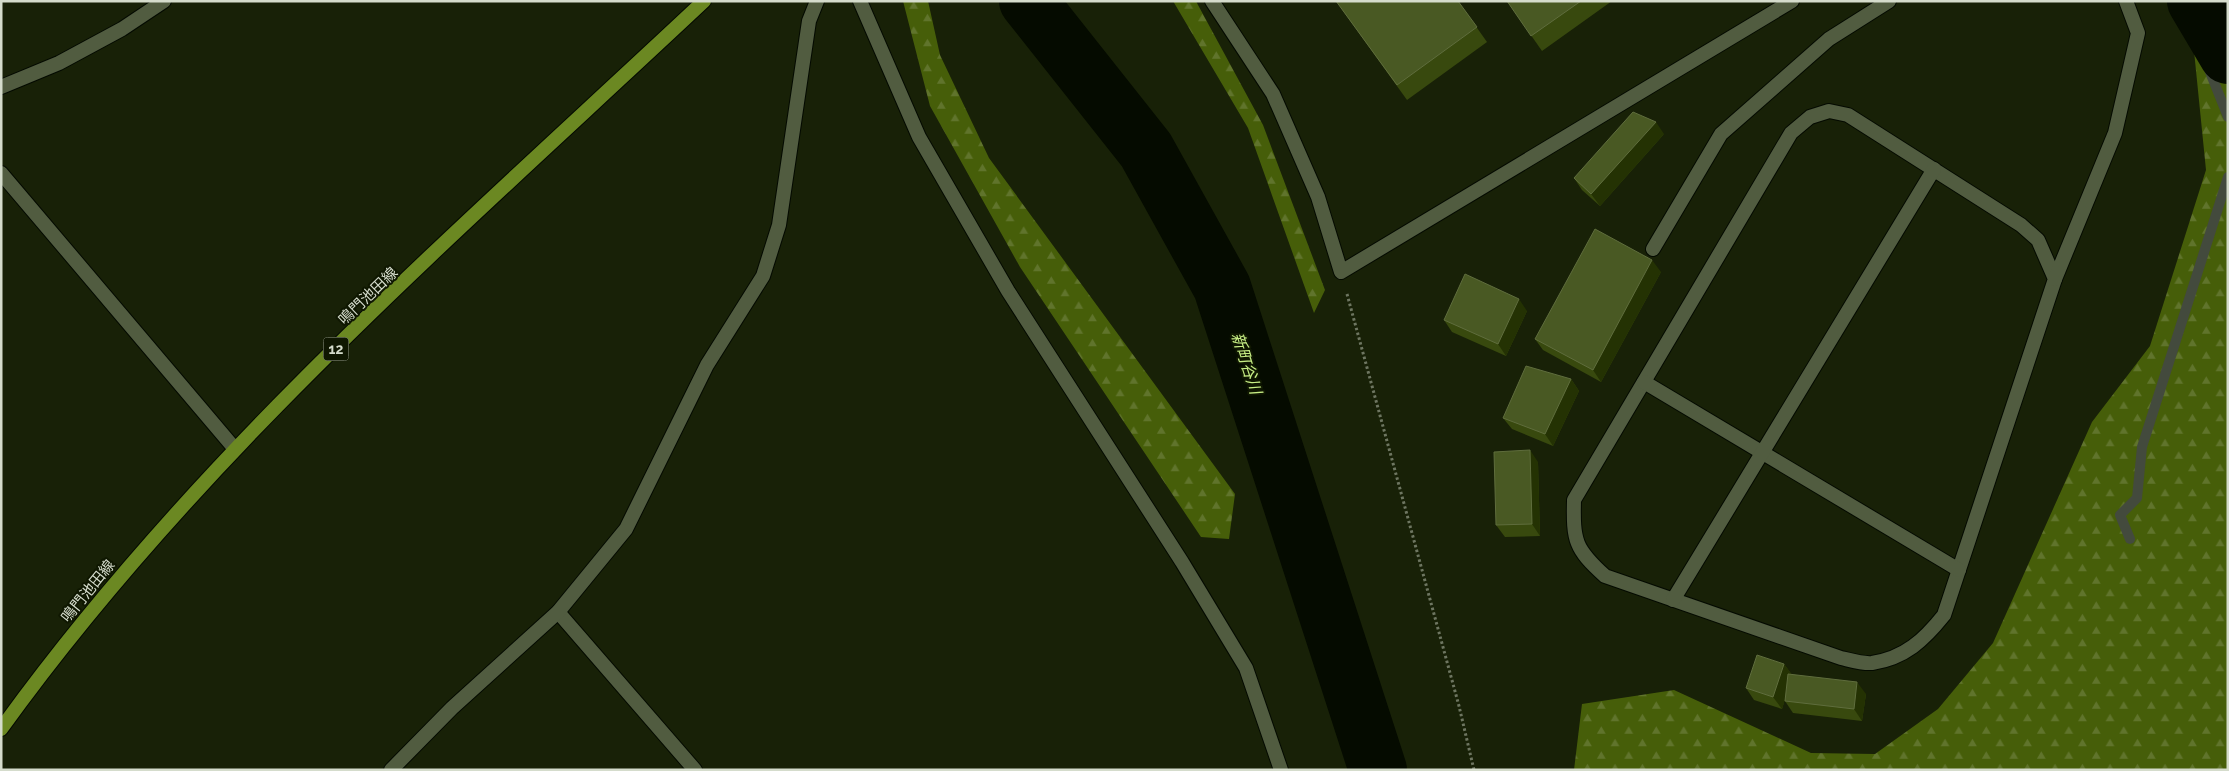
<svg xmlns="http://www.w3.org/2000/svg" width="2229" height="771" font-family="Raleway,'Noto Sans JP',sans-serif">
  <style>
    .forest { fill: url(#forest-firs) }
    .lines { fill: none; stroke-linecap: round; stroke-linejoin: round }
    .stream { stroke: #434a3d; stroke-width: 10 }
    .river { stroke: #050b00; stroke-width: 58 }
    .service-casing { stroke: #040a00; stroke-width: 16 }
    .minor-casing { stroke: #040a00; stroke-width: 16 }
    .primary-casing { stroke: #040a00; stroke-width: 16 }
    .path { stroke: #6e7661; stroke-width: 3; stroke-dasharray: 2.5 2.5; stroke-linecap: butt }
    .service { stroke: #515c40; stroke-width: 14 }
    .minor { stroke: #515c40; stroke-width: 14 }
    .primary { stroke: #6b8822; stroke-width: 14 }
    .wall { fill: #38490e }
    .shaded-wall { fill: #243203 }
    .building { fill: #495923; stroke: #5f6d3d }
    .labels { text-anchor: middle; stroke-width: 4; stroke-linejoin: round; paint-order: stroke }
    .shield { fill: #0f1701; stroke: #9aa18f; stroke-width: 1 }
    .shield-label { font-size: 14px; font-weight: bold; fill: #d5dccc }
    .street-label { font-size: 15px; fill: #d5dccc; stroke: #0f1701 }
    .water-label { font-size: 16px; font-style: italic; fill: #c7ee85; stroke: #0f1701 }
  </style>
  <defs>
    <pattern id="forest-firs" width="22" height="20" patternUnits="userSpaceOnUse" patternTransform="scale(1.25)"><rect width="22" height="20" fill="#465e09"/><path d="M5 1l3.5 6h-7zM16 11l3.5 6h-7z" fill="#60742c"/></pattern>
  </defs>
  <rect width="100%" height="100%" fill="#182107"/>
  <g class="forest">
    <path d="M903,1h25l12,54 49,103 246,336 -6,45 -28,-2 -181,-270 -90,-161z"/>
    <path d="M1173,1h23l2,4 65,120 62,165 -11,23 -66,-185z"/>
    <path d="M2189,1h39v769h-654l8,-66 92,-14 137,63 64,1 63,-45 55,-66 99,-221 58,-76 56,-176z"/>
  </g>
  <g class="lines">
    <g class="stream">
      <path d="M2200,9l-2,33 30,75"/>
      <path d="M2130,539l-10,-24 17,-17 5,-51 86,-270"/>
    </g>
    <g class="river">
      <path d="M1028,1l118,149 76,137 156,483"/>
      <path d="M2196,1l32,54"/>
    </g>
    <defs>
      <g id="service">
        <path d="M1829,111l19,4 173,110 17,15 17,39 -111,336c-20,25 -39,43 -72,48 -9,1 -22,-3 -31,-5l-236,-82c-30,-27 -32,-35 -31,-76l217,-367 19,-16z"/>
        <path d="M1653,249l68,-115 108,-95 60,-38"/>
        <path d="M2055,279l60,-146 23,-100 -12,-32"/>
        <path d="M1644,382l315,188"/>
        <path d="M1673,600l261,-431"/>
      </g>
      <g id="minor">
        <path d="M860,1l59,136 89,154 174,271 64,106 35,102"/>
        <path d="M1212,1l61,93 45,103 23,75 451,-271"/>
        <path d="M1,87l58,-24 63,-34 42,-28"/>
        <path d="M1,173l234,276"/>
        <path d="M558,612l137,158"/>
        <path d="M391,770l61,-62 106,-96 68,-83 81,-164 56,-89 16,-51 30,-204 8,-20"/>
      </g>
      <path id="primary" d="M1,729c198,-275 458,-498 703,-728"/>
    </defs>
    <use href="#service" class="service-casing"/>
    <use href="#minor" class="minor-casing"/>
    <use href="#primary" class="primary-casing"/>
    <path class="path" d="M1347,294l112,412 15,64"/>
    <use href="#service" class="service"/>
    <use href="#minor" class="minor"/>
    <use href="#primary" class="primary"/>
  </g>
  <g class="wall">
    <path d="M1336,1h122l29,41 -80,58z"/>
    <path d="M1507,1h105l-70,50z"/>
    <path d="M1664,134l-64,72 -18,-16 -8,-12z"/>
    <path d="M1661,272l-60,110 -58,-32 -8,-11z"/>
    <path d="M1527,311l-21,45 -54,-24 -8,-12z"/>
    <path d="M1571,379l8,12 -26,55 -41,-17 -9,-11z"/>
    <path d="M1538,462l2,74 -35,1 -9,-12z"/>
    <path d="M1784,664l8,11 74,19 -4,27 -69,-8 -8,-12v-2l-3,10 -28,-9 -8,-12z"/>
  </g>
  <g class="shaded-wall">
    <path d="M1656,122l8,12 -64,72 -9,-12z"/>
    <path d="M1652,260l9,12 -60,110 -8,-12z"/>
    <path d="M1519,299l8,12 -21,45 -8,-12z"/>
    <path d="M1571,379l8,12 -26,55 -8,-12z"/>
    <path d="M1530,450l8,12 2,74 -8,-12z"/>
    <path d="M1784,664l9,12 -11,33 -9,-12z"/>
    <path d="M1857,682l9,12 -4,27 -8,-12z"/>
  </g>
  <g class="building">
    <path d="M1336,1h122l19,26 -80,58z"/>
    <path d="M1507,1h74l-50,35z"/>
    <path d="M1633,112l23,10 -65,72 -17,-16z"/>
    <path d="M1595,229l57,31 -59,110 -58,-31z"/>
    <path d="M1465,274l54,25 -21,45 -54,-24z"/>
    <path d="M1526,366l45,13 -26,55 -42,-16z"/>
    <path d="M1530,450l2,74 -36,1 -2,-73z"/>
    <path d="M1757,655l27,9 -11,33 -27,-9z"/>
    <path d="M1788,674l69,8 -3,27 -69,-8z"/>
  </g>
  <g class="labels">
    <rect class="shield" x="323.5" y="337.5" width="25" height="23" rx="4"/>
    <g class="shield-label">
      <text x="336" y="354">12</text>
    </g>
    <g class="street-label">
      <text transform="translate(368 296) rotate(-44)" y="5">鳴門池田線</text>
      <text transform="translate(88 591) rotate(-51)" y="5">鳴門池田線</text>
    </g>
    <g class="water-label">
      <text transform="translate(1247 363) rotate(72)" y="6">新町谷川</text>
    </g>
  </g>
  <rect width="2229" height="771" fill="none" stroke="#d5dccc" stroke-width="5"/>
</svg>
